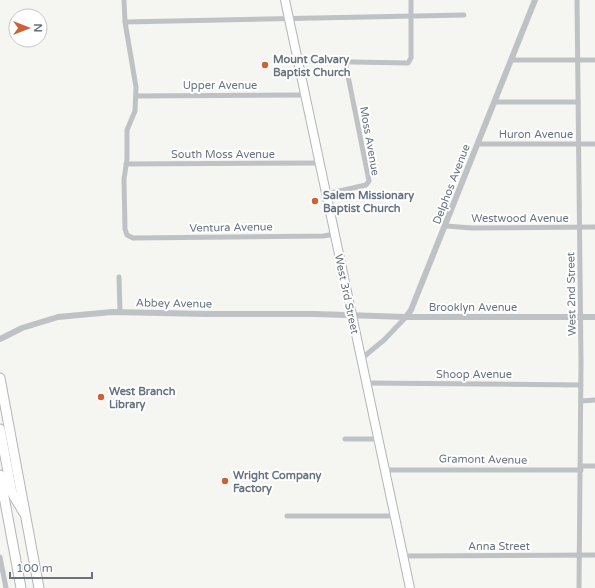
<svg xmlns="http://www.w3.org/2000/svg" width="595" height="588" font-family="'Varela Round',sans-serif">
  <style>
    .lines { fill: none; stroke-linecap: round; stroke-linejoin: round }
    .primary-casing { stroke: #b2b6b9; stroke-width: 10 }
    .motorway-casing { stroke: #b3b6b9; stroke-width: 11 }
    .minor { stroke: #bec2c5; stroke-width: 5 }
    .tertiary { stroke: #bec2c5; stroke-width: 6 }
    .primary { stroke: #fff; stroke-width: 8 }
    .motorway { stroke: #fff; stroke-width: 9 }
    .poi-dot { fill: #cd6239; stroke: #fff; stroke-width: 1.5 }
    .labels { text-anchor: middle; stroke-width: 4; stroke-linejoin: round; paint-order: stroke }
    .poi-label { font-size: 11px; font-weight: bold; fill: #67747f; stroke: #fff; text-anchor: start }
    .street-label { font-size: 11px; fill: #67747f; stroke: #fff }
  </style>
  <rect width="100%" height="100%" fill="#f5f5f2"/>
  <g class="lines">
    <defs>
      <path id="primary" d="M285,0l125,588"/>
      <g id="motorway">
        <path d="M0,378l39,210"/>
        <path d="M0,429l12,64 12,20"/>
        <path d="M0,475l21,113"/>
      </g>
    </defs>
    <use href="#primary" class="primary-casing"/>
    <use href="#motorway" class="motorway-casing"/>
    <g class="minor">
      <path d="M124,0l1,22 11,65 -1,24 -8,19v29l-3,20 1,50 2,6 6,3 190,-2 12,-2"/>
      <path d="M577,0l4,361 -2,227"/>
      <path d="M125,22l339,-7"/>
      <path d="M511,60h84"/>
      <path d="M298,61l110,2 3,-5v-58"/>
      <path d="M136,96l169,-1"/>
      <path d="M495,102h83"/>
      <path d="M478,144h117"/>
      <path d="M126,164l193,-1"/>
      <path d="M326,194l40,-9 3,-4 -24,-120"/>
      <path d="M446,226l26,2 123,-1"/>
      <path d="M119,277l1,35"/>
      <path d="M361,359l23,-19 22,-23"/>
      <path d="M366,383l215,2"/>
      <path d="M581,401l14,-1"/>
      <path d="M345,439h33"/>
      <path d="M581,466h14"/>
      <path d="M385,470h196"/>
      <path d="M287,516h108"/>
      <path d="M403,556l192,-1"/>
      <path d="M0,557l6,31"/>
    </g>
    <g class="tertiary">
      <path d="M406,317l5,-7 124,-310"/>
      <path d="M0,339l22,-11 36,-11 54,-5 95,2h108l91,3h189"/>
    </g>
    <use href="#primary" class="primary"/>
    <use href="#motorway" class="motorway"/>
  </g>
  <g class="poi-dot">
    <circle cx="265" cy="65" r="4"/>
    <circle cx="315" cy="201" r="4"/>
    <circle cx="101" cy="397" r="4"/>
    <circle cx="225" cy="481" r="4"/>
  </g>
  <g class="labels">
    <g class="poi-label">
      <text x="273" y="63">Mount Calvary<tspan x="273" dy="13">Baptist Church</tspan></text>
      <text x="323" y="199">Salem Missionary<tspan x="323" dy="13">Baptist Church</tspan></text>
      <text x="109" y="395">West Branch<tspan x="109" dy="13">Library</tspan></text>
      <text x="233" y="479">Wright Company<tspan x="233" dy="13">Factory</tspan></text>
    </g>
    <g class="street-label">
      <text x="220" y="89">Upper Avenue</text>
      <text x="536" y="138">Huron Avenue</text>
      <text transform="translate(370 141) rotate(80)" y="4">Moss Avenue</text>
      <text x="223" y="158">South Moss Avenue</text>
      <text transform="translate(451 184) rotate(-69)" y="4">Delphos Avenue</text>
      <text x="520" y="222">Westwood Avenue</text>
      <text transform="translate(231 227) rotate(-1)" y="4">Ventura Avenue</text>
      <text transform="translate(347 294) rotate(78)" y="4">West 3rd Street</text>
      <text transform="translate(571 294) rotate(-91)" y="4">West 2nd Street</text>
      <text transform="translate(174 303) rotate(1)" y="4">Abbey Avenue</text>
      <text x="473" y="311">Brooklyn Avenue</text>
      <text x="474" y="378">Shoop Avenue</text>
      <text transform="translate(483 459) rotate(1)" y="4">Gramont Avenue</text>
      <text x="499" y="550">Anna Street</text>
    </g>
  </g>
  <g transform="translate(28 28) rotate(90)"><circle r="19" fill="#ffffff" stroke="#c2c7cc"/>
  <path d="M0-3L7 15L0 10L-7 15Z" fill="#cd6239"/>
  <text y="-6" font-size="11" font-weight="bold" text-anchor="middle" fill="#67747f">N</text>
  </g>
  <path d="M10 572v6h82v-6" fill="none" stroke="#67747f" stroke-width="2"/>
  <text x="16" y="572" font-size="12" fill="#67747f" stroke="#ffffff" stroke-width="3" paint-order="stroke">100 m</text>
</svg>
